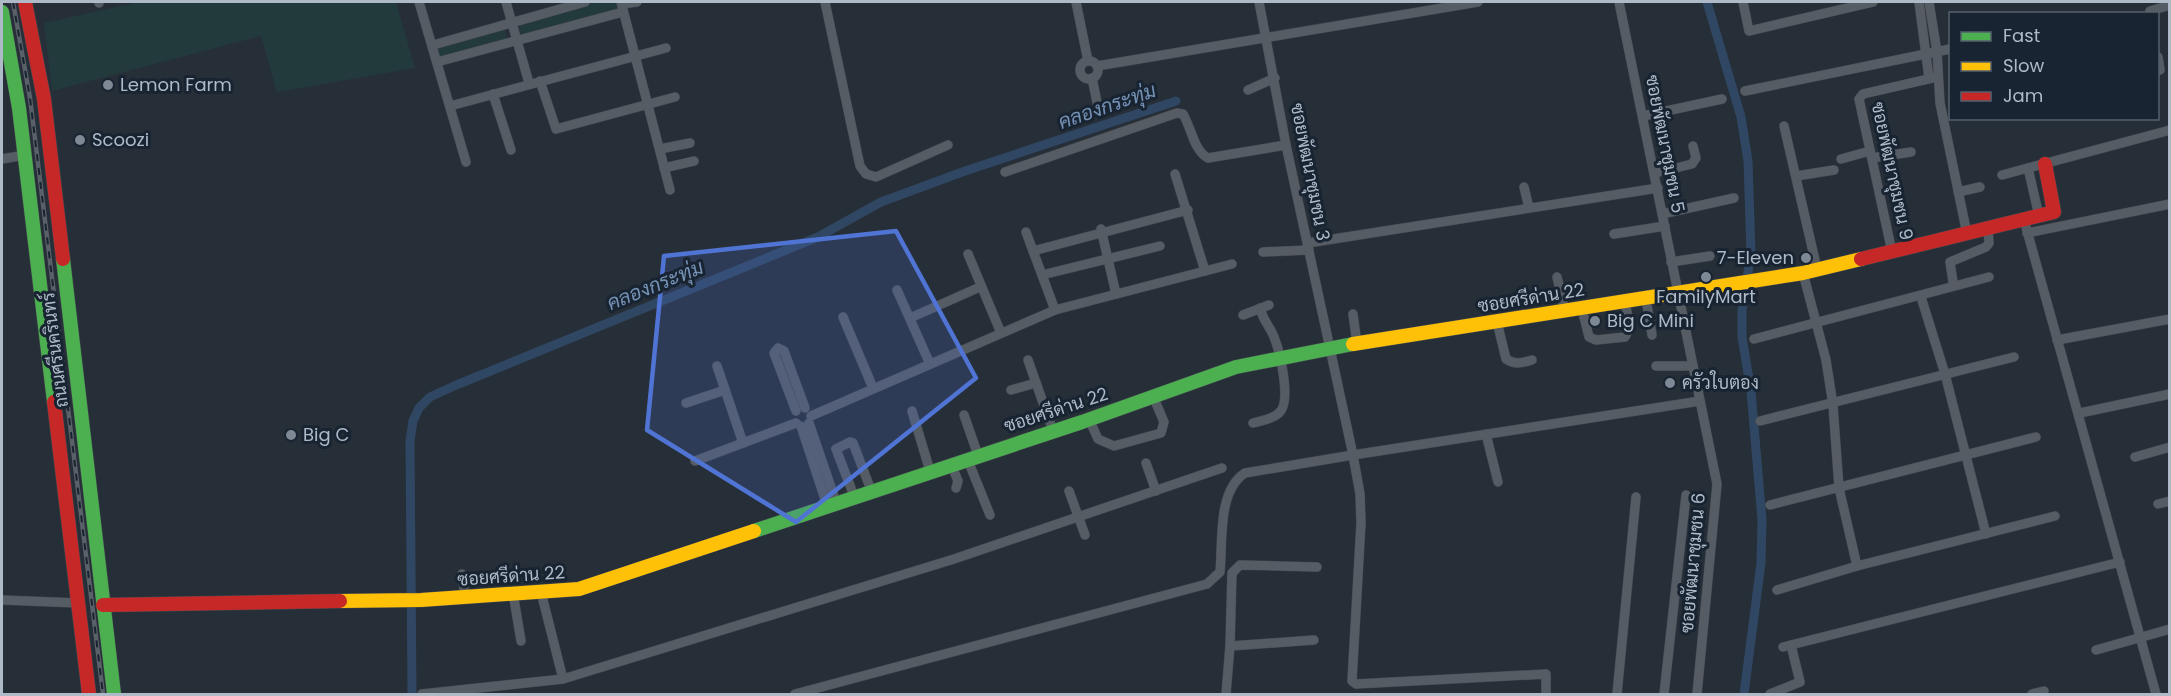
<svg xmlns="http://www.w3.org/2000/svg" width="2171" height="696" font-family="Poppins,Sarabun,sans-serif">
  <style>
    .green { fill: #233a3d }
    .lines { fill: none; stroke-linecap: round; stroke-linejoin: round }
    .canal { stroke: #304763; stroke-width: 9 }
    .street-casing { stroke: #43484f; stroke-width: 10 }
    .fast-casing { stroke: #43484f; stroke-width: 15 }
    .slow-casing { stroke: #43484f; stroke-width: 15 }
    .jam-casing { stroke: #43484f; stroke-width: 15 }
    .street { stroke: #565c64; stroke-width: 9 }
    .fast { stroke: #4caf50; stroke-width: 14 }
    .slow { stroke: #ffc107; stroke-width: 14 }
    .jam { stroke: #c62828; stroke-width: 14 }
    .rail-casing { stroke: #5a6068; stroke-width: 4.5 }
    .rail { stroke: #192432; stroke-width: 2; stroke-dasharray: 7; stroke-linecap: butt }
    .marked { fill: #5074d3; fill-opacity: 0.2; stroke: #5074d3; stroke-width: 4.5; stroke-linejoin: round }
    .poi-dot { fill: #7f8996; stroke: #192432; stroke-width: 2 }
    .labels { text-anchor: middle; stroke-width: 6; stroke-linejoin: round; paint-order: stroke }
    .poi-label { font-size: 18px; fill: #afbac9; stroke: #192432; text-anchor: start }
    .street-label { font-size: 18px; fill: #afbac9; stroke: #192432 }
    .water-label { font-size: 20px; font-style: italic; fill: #7491b4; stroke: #192432 }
  </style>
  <rect width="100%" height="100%" fill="#262e37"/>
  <g class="green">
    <path d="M139,2h257l19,66 -138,24 -16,-56 -209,55 -8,-68z"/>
    <path d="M596,2h21l2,7 -97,28 -4,-13z"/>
    <path d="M505,29l2,11 -67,18 -3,-10z"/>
  </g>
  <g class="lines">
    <g class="canal">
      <path d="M1707,2l34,115 7,44 3,92 -9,57v27l9,54 11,129 -1,43 -17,131"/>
      <path d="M412,694l-2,-253 3,-20 6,-13 11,-11 24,-11 364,-149 63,-35 84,-31 211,-70"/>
    </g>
    <defs>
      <g id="street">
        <path d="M99,2v1"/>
        <path d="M419,2l47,160"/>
        <path d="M506,2l23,81"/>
        <path d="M621,2l49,188"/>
        <path d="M825,2l35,164 6,8 10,3 72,-32"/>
        <path d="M1076,2l12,59"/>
        <path d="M1619,2l98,482 -20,210"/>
        <path d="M1743,2l6,29 124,-29"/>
        <path d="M1919,2l10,76"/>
        <path d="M1929,2l8,50 3,51 27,131"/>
        <path d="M622,4l15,-2"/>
        <path d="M2150,11l20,-6"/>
        <path d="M433,45l152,-43"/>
        <path d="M2158,57l2,13"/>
        <circle cx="1089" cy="70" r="9"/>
        <path d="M437,62l186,-50"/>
        <path d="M1097,66l381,-64"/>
        <path d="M1092,78l6,29"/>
        <path d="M540,81l16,48 119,-32"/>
        <path d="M1248,90l27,-12"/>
        <path d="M1745,91l205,-42"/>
        <path d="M493,94l18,56"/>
        <path d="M450,106l216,-58"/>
        <path d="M1643,116l79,-17"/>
        <path d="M1784,126l33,143"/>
        <path d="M660,149l30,-6"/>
        <path d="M1872,158l39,-6"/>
        <path d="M2,159l23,-4"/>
        <path d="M1841,159l29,-8"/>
        <path d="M664,168l30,-7"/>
        <path d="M2028,168l11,48"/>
        <path d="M1005,172l172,-59 6,1c8,13 11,37 25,44l78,-13"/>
        <path d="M1655,173l37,-9 4,-6 -3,-12"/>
        <path d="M1175,174l30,97"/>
        <path d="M2002,175l168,-45"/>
        <path d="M1796,176l38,-6"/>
        <path d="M1524,187l5,21"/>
        <path d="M1958,192l22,-5"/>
        <path d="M1662,214l72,-16"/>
        <path d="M2024,220l132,474"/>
        <path d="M1101,229l15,65"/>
        <path d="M1026,232l29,78"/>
        <path d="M2027,233l143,-29"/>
        <path d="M1614,234l51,-8"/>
        <path d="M1308,243l350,-55"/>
        <path d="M1033,251l155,-41"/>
        <path d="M1263,252l46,-2"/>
        <path d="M1892,252l-33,-153 4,-5 74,-17"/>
        <path d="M968,254l33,79"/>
        <path d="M1671,262l39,-6"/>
        <path d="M1803,273l23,87 7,45 6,83 18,78"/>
        <path d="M1042,275l118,-29"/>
        <path d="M1557,277l8,34"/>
        <path d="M1953,282l-3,-20 36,-15 3,-4 -1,-14"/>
        <path d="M897,290l33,74"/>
        <path d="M1921,297l24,77 41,160"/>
        <path d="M1646,299l6,36"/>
        <path d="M1582,309l7,28 7,3 29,-3 5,-10 -5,-25"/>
        <path d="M1353,314l4,30"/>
        <path d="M1243,315l26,-10"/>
        <path d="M843,317l30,71"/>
        <path d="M910,318l70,-31"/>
        <path d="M1497,322l9,37c9,6 16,4 26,1"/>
        <path d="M1754,339l235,-62"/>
        <path d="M2057,340l113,-21"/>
        <path d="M1028,360l25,71"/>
        <path d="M717,366l26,77"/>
        <path d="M1656,366h37"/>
        <path d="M1011,390l25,-7"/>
        <path d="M686,403l39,-13"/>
        <path d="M796,411l-22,-58 4,-5 6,3 21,57"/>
        <path d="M912,411l18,60"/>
        <path d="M2080,413l90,-19"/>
        <path d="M964,415l14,40"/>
        <path d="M811,416l244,-106 177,-46"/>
        <path d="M1089,419l9,20 16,7 47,-13 3,-11 -11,-26"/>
        <path d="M1760,421l254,-64"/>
        <path d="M809,423l27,79"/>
        <path d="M1253,423c8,-2 20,-4 26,-10 13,-11 1,-61 -5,-76 -4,-11 -10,-14 -14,-29"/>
        <path d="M801,426l26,79"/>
        <path d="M1486,434l12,48"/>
        <path d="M2135,457l35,-10"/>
        <path d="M967,458l23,57"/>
        <path d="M695,461l101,-38"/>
        <path d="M1146,463l10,28"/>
        <path d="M951,464l7,17 -2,7"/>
        <path d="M1069,491l16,44"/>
        <path d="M854,496l-18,-47 14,-7 3,1 18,47"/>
        <path d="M2158,504l12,-3"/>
        <path d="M1770,505l266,-68"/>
        <path d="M462,574l3,23"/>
        <path d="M1777,590l80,-24 198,-50"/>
        <path d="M541,592l22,87"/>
        <path d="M513,593l8,48"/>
        <path d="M2,600l76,3"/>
        <path d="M1230,646l84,-6"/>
        <path d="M1783,647l337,-85"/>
        <path d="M2096,650l74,-21"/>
        <path d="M422,694l141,-15 391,-120 268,-91"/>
        <path d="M795,694l412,-110 13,-12c3,-30 -3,-81 25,-99l108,-18 -67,-310 -27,-143"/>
        <path d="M1226,694l4,-48 2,-73 8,-8 77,2"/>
        <path d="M1546,694v-20l-190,10 -4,-3 9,-158 -1,-29 -7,-39 347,-54"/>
        <path d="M1617,694l19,-197"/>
        <path d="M1664,694l22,-199"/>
        <path d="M1770,694l30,-12 -9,-37"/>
        <path d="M2032,694l12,-3"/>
      </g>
      <g id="fast">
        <path d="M2,12l17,96 35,294"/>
        <path d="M63,259l51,435"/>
        <path d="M754,531l328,-109 154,-55 117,-23"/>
      </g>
      <g id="slow">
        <path d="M1353,344l450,-71 58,-14"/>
        <path d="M340,601l81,-1 158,-11 175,-58"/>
      </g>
      <g id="jam">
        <path d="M25,2l19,97 19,160"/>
        <path d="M1861,259l193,-47 -9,-48"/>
        <path d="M54,402l35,292"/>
        <path d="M103,605l237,-4"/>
      </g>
    </defs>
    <use href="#street" class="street-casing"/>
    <use href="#fast" class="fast-casing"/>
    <use href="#slow" class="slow-casing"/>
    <use href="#jam" class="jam-casing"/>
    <use href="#street" class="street"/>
    <use href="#fast" class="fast"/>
    <use href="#slow" class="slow"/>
    <use href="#jam" class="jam"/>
    <defs>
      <path id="rail" d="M13,2l17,96 73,596"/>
    </defs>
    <use href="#rail" class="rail-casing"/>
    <use href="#rail" class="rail"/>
  </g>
  <path class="marked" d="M896,231l80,147 -180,144 -149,-92 17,-174z"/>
  <g class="poi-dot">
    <circle cx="108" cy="85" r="6"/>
    <circle cx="80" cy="140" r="6"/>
    <circle cx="1806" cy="258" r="6"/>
    <circle cx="1706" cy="277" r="6"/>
    <circle cx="1595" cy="321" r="6"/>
    <circle cx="1670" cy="383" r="6"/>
    <circle cx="291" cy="435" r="6"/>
  </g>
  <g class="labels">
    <g class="poi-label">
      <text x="120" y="91">Lemon Farm</text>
      <text x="92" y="146">Scoozi</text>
      <text x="1794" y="264" text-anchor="end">7-Eleven</text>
      <text x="1706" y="303" text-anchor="middle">FamilyMart</text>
      <text x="1607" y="327">Big C Mini</text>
      <text x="1682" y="389">ครัวใบตอง</text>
      <text x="303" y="441">Big C</text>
    </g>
    <g class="street-label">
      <text transform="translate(1665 144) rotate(79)" y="6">ซอยพัฒนาชุมชน 5</text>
      <text transform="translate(1892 171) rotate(78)" y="6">ซอยพัฒนาชุมชน 9</text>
      <text transform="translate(1310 172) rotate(79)" y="6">ซอยพัฒนาชุมชน 3</text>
      <text transform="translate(1531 298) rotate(-9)" y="6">ซอยศรีด่าน 22</text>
      <text transform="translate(55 350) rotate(-97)" y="6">ถนนศรีนครินทร์</text>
      <text transform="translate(1056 410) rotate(-18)" y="6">ซอยศรีด่าน 22</text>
      <text transform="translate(1693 563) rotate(-85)" y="6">ซอยพัฒนาชุมชน 6</text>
      <text transform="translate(511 576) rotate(-4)" y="6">ซอยศรีด่าน 22</text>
    </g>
    <g class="water-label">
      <text transform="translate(1107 106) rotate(-19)" y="7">คลองกระทุ่ม</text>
      <text transform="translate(655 285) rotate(-22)" y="7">คลองกระทุ่ม</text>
    </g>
  </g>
  <rect width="2171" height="696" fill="none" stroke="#afbac9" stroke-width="6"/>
  <rect x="1949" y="12" width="210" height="108" fill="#192432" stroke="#55606e" stroke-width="1.5"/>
  <rect x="1961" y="32" width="30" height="9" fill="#4caf50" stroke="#55606e" stroke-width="1.5"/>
  <text x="2003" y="42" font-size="18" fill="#afbac9">Fast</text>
  <rect x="1961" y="62" width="30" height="9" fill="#ffc107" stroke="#55606e" stroke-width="1.5"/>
  <text x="2003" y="72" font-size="18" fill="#afbac9">Slow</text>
  <rect x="1961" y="92" width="30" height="9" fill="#c62828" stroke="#55606e" stroke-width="1.5"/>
  <text x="2003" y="102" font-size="18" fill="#afbac9">Jam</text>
</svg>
